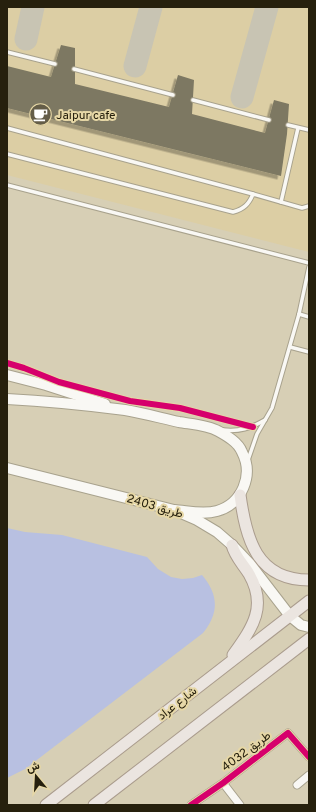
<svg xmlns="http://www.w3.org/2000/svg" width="316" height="812" font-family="Overpass,Vazirmatn,sans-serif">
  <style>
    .built { fill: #dccea4 }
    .water { fill: #b8c0e1 }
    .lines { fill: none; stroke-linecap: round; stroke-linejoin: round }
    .taxiway { stroke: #c8c4b3; stroke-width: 23 }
    .building { fill: #7d7862; filter: url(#shadow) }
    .lane-casing { stroke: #a8a28d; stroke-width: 5.5 }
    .street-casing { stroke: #a8a28d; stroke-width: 9 }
    .secondary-casing { stroke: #a8a28d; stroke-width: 12 }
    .primary-casing { stroke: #aa9c8d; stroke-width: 13 }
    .lane { stroke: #f9f8f4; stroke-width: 3.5 }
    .street { stroke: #f9f8f4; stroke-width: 7 }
    .secondary { stroke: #f9f8f4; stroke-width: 10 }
    .primary { stroke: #ebe5e0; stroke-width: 11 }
    .cycleway-casing { stroke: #e6d7a6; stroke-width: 8 }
    .cycleway { stroke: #d6006c; stroke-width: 6 }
    .labels { text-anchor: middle; stroke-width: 4; stroke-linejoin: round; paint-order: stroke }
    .poi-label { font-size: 12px; fill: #26200d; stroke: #e6d7a6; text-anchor: start }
    .street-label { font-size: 12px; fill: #26200d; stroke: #e6d7a6 }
  </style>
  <defs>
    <filter id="shadow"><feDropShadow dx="-3.5" dy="3.5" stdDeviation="0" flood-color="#0004"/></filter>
  </defs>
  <rect width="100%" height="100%" fill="#d7cfb5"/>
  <path class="built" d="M7,7h302v245l-302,-77z"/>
  <path class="water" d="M7,528l18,4 37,3 85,22 11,12 13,8 11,2 11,-1 9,-3c17,20 17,38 1,58l-178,136 -18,9z"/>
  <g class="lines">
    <g class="taxiway">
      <path d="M26,39l7,-32"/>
      <path d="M135,66l16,-59"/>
      <path d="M242,97l25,-90"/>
    </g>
  </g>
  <path class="building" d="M61,45l14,3v36l94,23 9,-32 16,5 -2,34 73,19 9,-33 15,4 -2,30 -6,42 -274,-68v-42l44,11z"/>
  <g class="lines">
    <defs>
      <g id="lane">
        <path d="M7,52l48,12"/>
        <path d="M74,69l99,26"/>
        <path d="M193,100l76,20"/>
        <path d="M288,125l21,5"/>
        <path d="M7,128l246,66 49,14 7,-2"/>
        <path d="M7,154l226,58c11,-3 16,-8 20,-18"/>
        <path d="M7,185l302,78"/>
        <path d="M281,202l17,-74"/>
        <path d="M299,314l10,3"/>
        <path d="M290,347l19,5"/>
        <path d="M223,430c16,2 28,-2 42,-10"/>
        <path d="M248,460l9,-26 15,-26 27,-94 10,-47"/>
      </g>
      <g id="street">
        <path d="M223,783l17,22"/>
        <path d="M297,785l12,-10"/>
        <path d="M191,805l32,-22 65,-50 21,24"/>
      </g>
      <g id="secondary">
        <path d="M7,375l39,10 59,19"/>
        <path d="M7,399c39,2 79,6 118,11 18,3 36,8 54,12 11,2 29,3 39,9 9,5 20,11 24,21 12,23 0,52 -25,59 -14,4 -29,0 -43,-1"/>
        <path d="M7,468l167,42 23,10 20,12 15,13 18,19 40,52 11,9 8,2"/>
      </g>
      <g id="primary">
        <path d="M240,495c6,43 16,85 69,85"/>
        <path d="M232,545c3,12 11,19 17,29 19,33 3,54 -16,81"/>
        <path d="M46,805l263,-204"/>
        <path d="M94,805l215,-166"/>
      </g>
    </defs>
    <use href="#lane" class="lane-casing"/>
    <use href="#street" class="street-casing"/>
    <use href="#secondary" class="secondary-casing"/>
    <use href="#primary" class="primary-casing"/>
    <use href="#lane" class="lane"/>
    <use href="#street" class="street"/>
    <use href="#secondary" class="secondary"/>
    <use href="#primary" class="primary"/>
    <defs>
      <g id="cycleway">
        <path d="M7,363l17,5 35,14 71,19 50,7 73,19"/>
        <path d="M191,805l32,-22 65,-50 21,24"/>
      </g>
    </defs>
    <use href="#cycleway" class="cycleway-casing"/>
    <use href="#cycleway" class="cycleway"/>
  </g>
  <defs>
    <symbol id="cafe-disc" viewBox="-11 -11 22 22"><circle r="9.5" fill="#645d48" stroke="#e6d7a6"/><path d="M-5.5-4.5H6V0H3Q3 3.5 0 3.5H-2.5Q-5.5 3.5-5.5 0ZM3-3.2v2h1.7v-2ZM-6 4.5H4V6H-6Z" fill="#fff"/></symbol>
  </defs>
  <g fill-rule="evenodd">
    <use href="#cafe-disc" x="28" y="102" width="25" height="25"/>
  </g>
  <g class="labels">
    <g class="poi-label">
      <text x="56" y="119">Jaipur cafe</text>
    </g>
    <g class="street-label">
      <text transform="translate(155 506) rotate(16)" y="4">طريق 2403</text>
      <text transform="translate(177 703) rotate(-38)" y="4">شارع عراد</text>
      <text transform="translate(246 751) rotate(-37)" y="4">طريق 4032</text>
    </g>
  </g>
  <rect width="316" height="812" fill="none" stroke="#26200d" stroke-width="16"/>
  <g transform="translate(36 776) rotate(342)" stroke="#e6d7a6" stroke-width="3" paint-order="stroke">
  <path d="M0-3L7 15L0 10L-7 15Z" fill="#26200d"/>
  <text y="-6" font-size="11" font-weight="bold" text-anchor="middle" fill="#26200d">ش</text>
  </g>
</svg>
